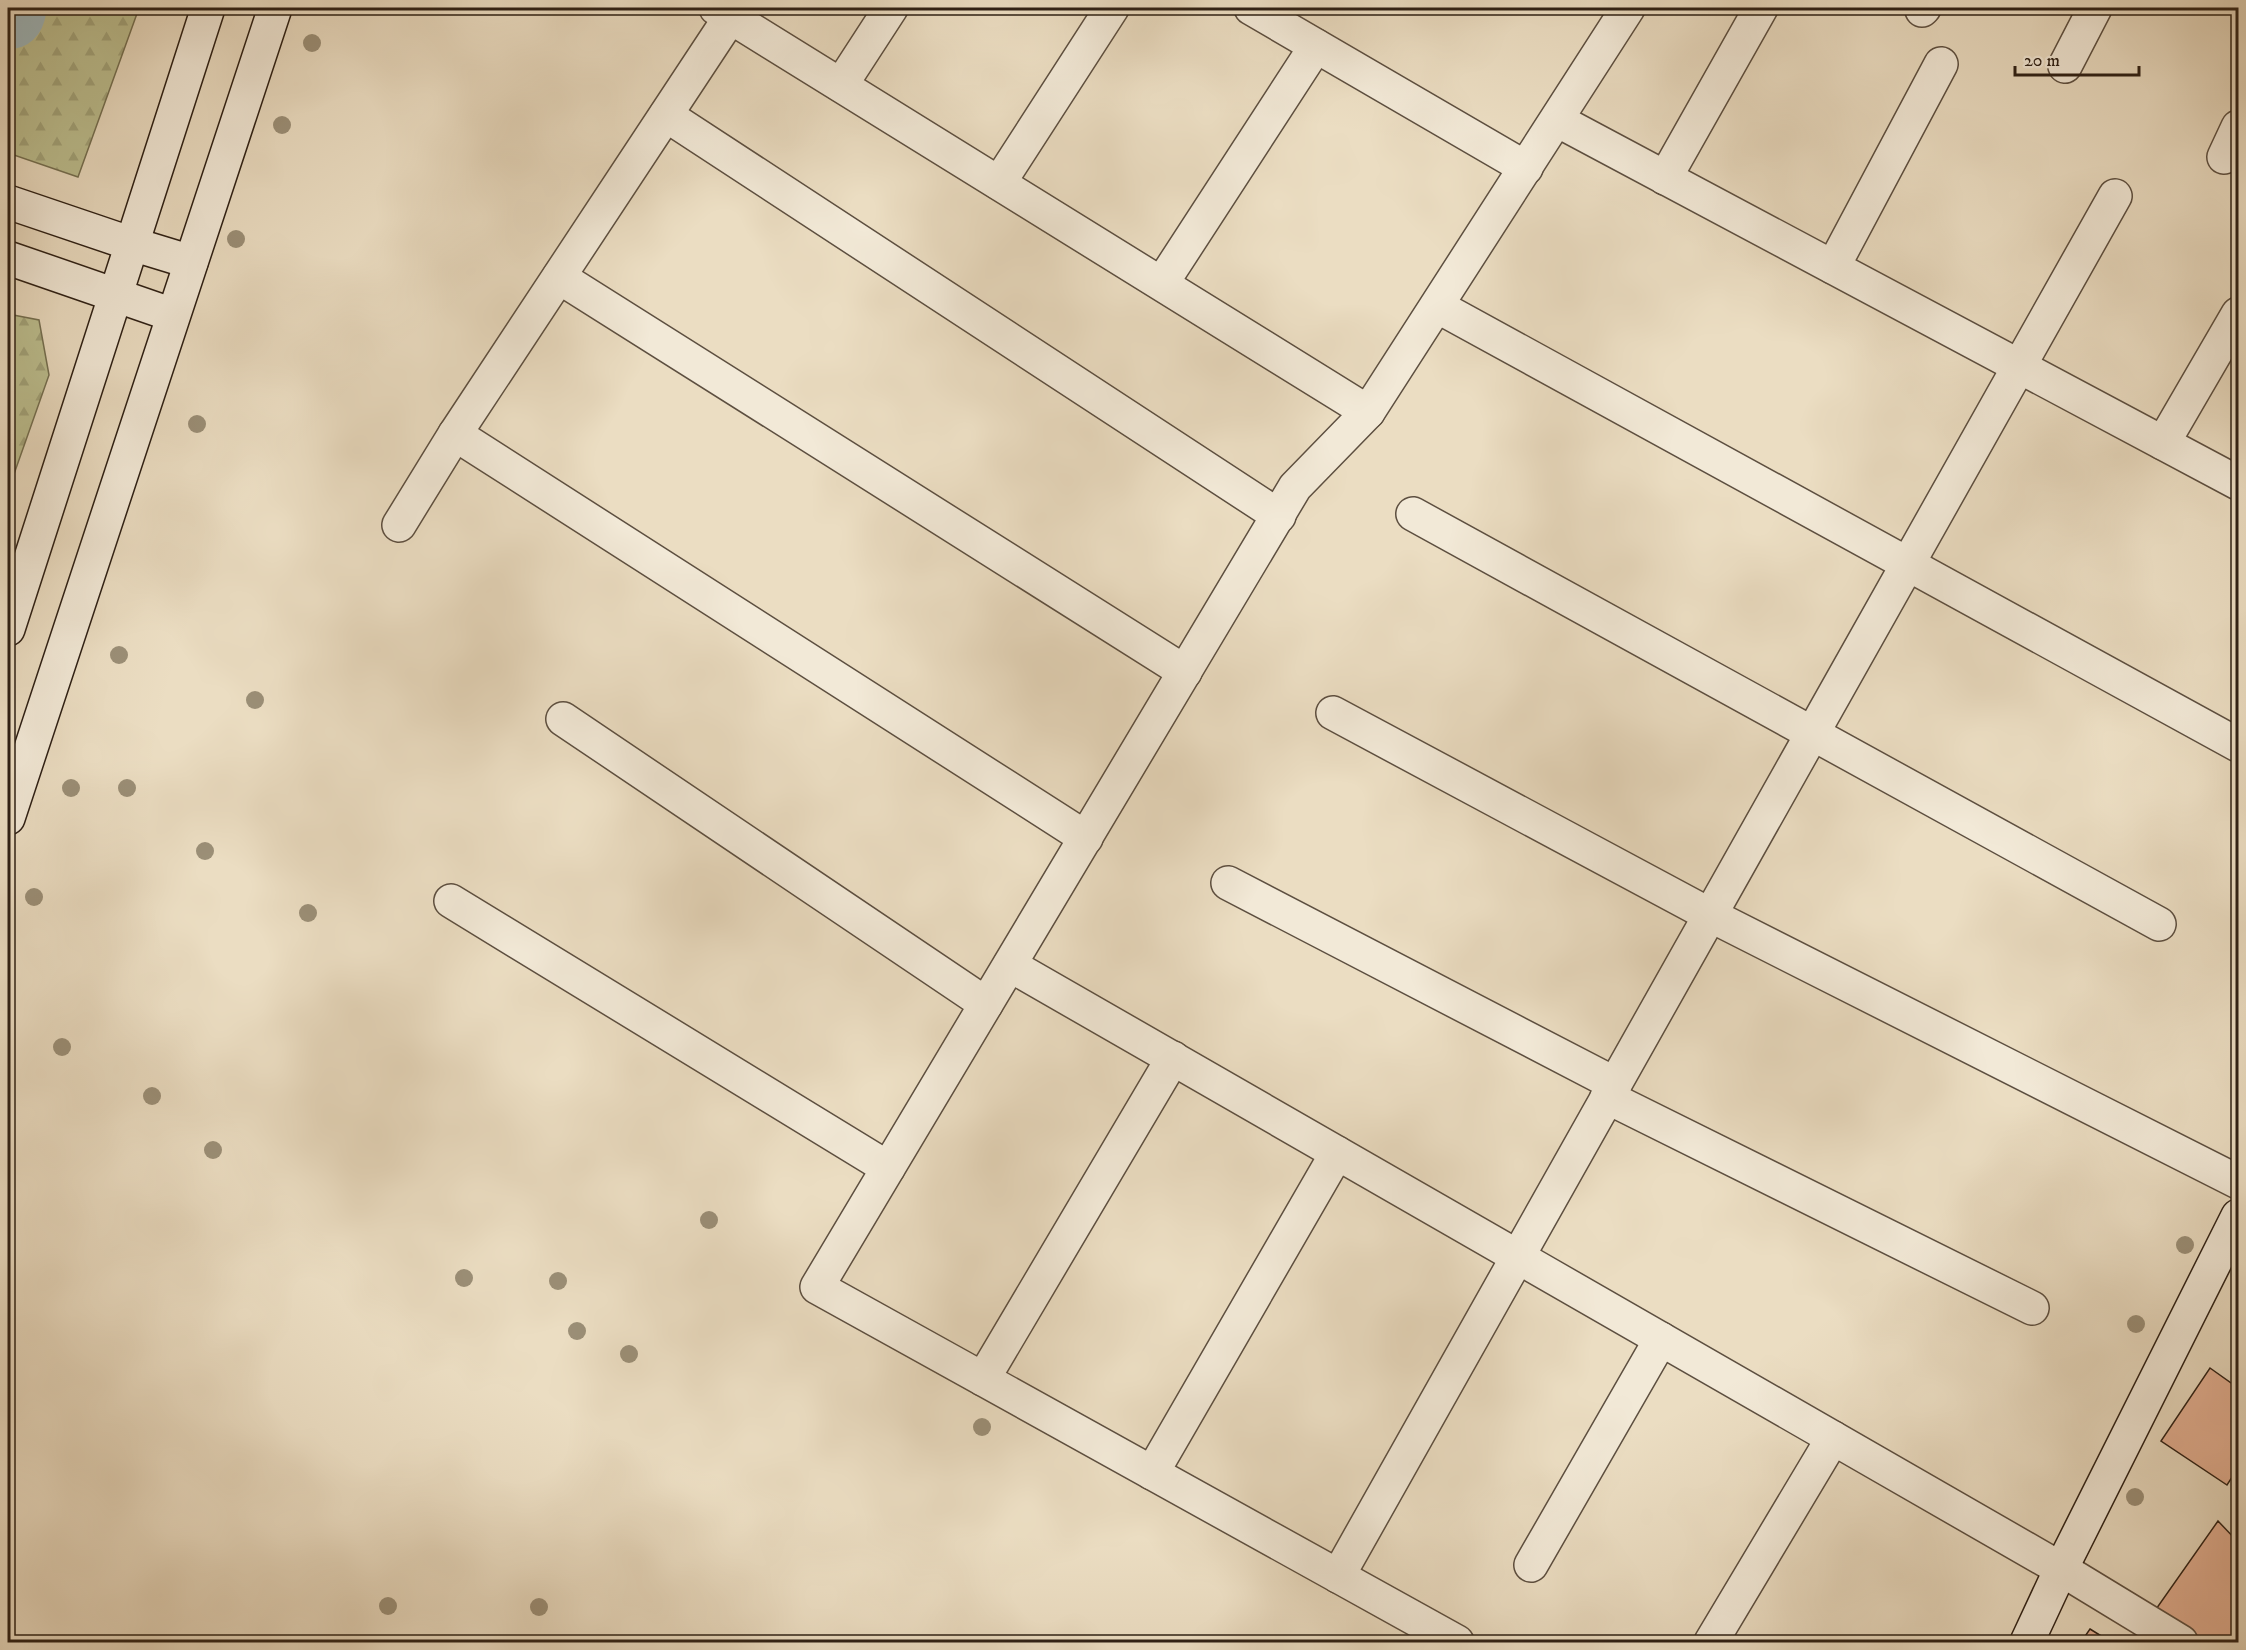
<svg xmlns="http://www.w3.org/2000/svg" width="2246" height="1650" font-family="'IM FELL DW Pica',serif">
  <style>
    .forest { fill: url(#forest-firs); stroke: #757052; stroke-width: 1.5 }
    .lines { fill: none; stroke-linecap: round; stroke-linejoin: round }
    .river { stroke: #9eb8be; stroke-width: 75 }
    .building { fill: #e5b194; stroke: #2e2015; stroke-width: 1.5 }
    .street-casing { stroke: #5d4f40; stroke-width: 36 }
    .secondary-casing { stroke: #2e2015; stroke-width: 36 }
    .street { stroke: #f2e9d7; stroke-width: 33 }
    .secondary { stroke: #f2e9d7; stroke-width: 33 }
    .tree { fill: #9b8f77 }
  </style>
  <defs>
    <pattern id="forest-firs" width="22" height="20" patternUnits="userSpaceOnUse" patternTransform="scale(1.5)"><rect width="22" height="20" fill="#bcbf90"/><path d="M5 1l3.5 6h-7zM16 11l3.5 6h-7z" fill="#a2a47b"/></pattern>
  </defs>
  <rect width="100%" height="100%" fill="#ebddc2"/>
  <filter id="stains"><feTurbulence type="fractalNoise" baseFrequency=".00333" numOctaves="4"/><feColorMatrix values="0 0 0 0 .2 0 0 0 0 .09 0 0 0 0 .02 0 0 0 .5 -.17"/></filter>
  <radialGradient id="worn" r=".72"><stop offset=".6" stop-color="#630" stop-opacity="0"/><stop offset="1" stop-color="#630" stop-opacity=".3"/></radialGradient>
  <g class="forest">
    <path d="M8,8h131l-61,169 -70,-24z"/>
    <path d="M8,314l31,6 10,55 -41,116z"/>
  </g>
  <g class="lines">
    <path class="river" d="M8,12l1,-4"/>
  </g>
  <g class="building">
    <path d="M2210,1368l28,20v80l-11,17 -66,-44z"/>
    <path d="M2218,1521l20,21v100h-32l-52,-30z"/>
    <path d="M2090,1629l21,13h-30z"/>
  </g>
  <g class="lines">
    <defs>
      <g id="street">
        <path d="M716,8l652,404"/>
        <path d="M1251,8l275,160"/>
        <path d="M1922,10l2,-2"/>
        <path d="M2065,66l30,-58"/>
        <path d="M841,85l50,-77"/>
        <path d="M666,115l613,401"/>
        <path d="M1557,120l681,363"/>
        <path d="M2224,157l14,-30"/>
        <path d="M1665,178l96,-170"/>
        <path d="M999,183l113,-175"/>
        <path d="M1833,267l108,-203"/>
        <path d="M559,277l626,395"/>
        <path d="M1162,283l154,-237"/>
        <path d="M1437,306l801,439"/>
        <path d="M455,434l631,404"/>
        <path d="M2163,443l75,-129"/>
        <path d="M1413,514l746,410"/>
        <path d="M399,525l56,-91 276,-418"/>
        <path d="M1333,713l377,202 528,267"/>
        <path d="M563,719l423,285"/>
        <path d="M1228,883l387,201"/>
        <path d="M451,901l437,267"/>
        <path d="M1010,965l1051,604 120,73"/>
        <path d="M1607,1097l425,211"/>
        <path d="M983,1379l190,-321"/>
        <path d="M1152,1473l185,-320"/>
        <path d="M1531,1565l130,-226"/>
        <path d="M1338,1576l777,-1380"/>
        <path d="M1457,1642l-640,-355 478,-800 73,-75 260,-404"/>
        <path d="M1711,1642l122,-204"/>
      </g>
      <g id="secondary">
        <path d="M8,202l124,42 59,18"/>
        <path d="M8,258l165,57"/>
        <path d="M8,629l200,-621"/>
        <path d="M8,818l267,-810"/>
        <path d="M2027,1642l34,-73 177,-353"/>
      </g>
    </defs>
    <use href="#street" class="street-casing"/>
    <use href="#secondary" class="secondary-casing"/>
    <use href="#street" class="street"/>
    <use href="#secondary" class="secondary"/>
  </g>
  <g class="tree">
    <circle cx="312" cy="43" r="9"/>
    <circle cx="282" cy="125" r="9"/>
    <circle cx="236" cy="239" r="9"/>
    <circle cx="197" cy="424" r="9"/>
    <circle cx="119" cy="655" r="9"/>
    <circle cx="255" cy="700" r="9"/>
    <circle cx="71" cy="788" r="9"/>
    <circle cx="127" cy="788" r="9"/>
    <circle cx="205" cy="851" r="9"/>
    <circle cx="34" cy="897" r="9"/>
    <circle cx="308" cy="913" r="9"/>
    <circle cx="62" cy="1047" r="9"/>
    <circle cx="152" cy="1096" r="9"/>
    <circle cx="213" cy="1150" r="9"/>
    <circle cx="709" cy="1220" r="9"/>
    <circle cx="2185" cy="1245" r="9"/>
    <circle cx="464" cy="1278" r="9"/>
    <circle cx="558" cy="1281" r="9"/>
    <circle cx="2136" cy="1324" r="9"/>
    <circle cx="577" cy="1331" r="9"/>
    <circle cx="629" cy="1354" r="9"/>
    <circle cx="982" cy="1427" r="9"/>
    <circle cx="2135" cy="1497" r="9"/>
    <circle cx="388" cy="1606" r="9"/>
    <circle cx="539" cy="1607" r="9"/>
  </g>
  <rect width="2246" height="1650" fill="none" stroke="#ebddc2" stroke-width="30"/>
  <rect x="9" y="9" width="2228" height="1632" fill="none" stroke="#2e2015" stroke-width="3"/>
  <rect x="15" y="15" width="2216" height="1620" fill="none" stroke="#2e2015" stroke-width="1.5"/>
  <path d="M2015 66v9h124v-9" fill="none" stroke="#2e2015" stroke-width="3"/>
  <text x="2024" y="66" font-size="18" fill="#2e2015" stroke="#f2e9d7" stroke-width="4.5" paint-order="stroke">20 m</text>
  <rect width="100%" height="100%" filter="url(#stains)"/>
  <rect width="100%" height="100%" fill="url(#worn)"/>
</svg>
